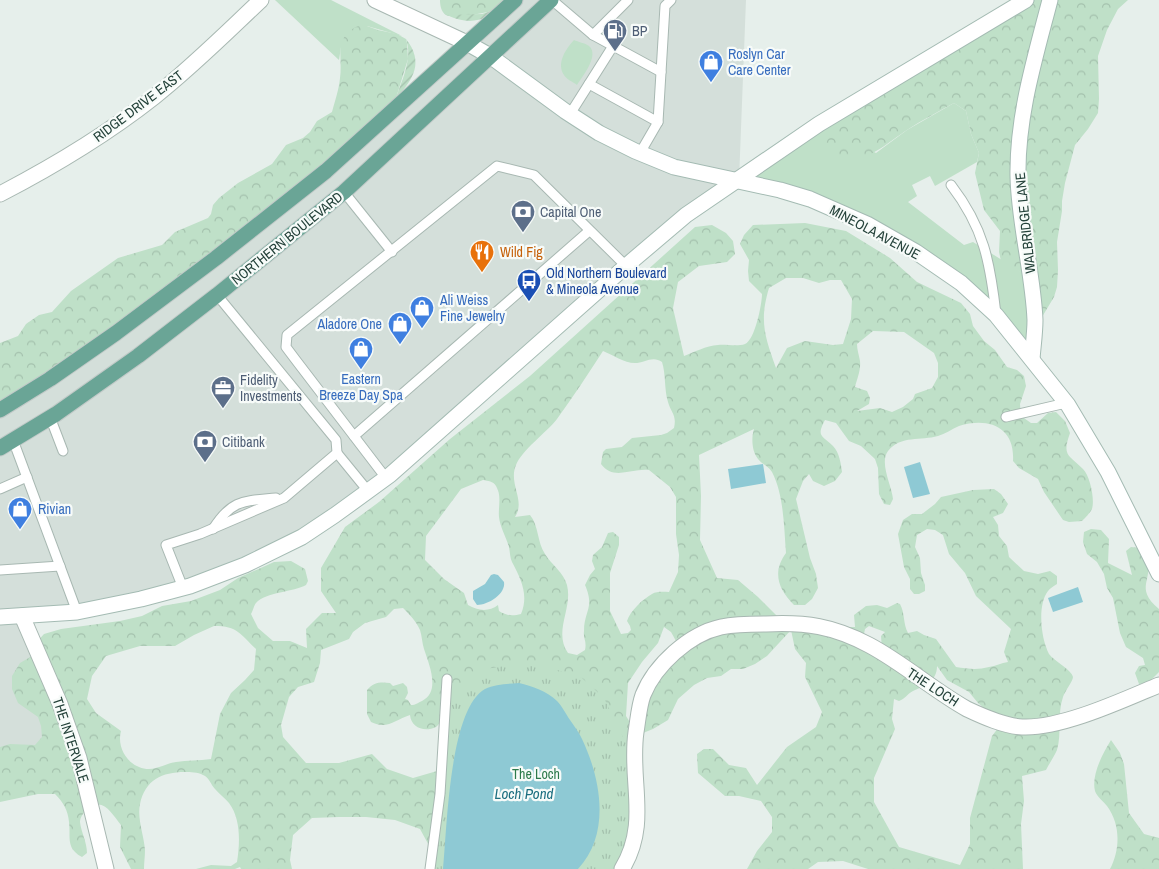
<svg xmlns="http://www.w3.org/2000/svg" width="1159" height="869" font-family="'Archivo Narrow',sans-serif">
  <style>
    .built { fill: #d4dfda }
    .grass { fill: #bfe0c8 }
    .forest { fill: url(#forest-crowns); fill-rule: evenodd }
    .park { fill: url(#park-tufts) }
    .garden { fill: url(#garden-furrows) }
    .water { fill: #8ec9d4 }
    .lines { fill: none; stroke-linecap: round; stroke-linejoin: round }
    .lane-casing { stroke: #a8b8b2; stroke-width: 11 }
    .street-casing { stroke: #a8b8b2; stroke-width: 17 }
    .secondary-casing { stroke: #a4bbb3; stroke-width: 17 }
    .primary-casing { stroke: #c2cac8; stroke-width: 17 }
    .lane { stroke: #fff; stroke-width: 9 }
    .street { stroke: #fff; stroke-width: 15 }
    .secondary { stroke: #fff; stroke-width: 15 }
    .primary { stroke: #6aa596; stroke-width: 15 }
    .labels { text-anchor: middle; stroke-width: 4.5; stroke-linejoin: round; paint-order: stroke }
    .service-label { font-size: 14px; fill: #4e5e75; stroke: #f7fbf9; text-anchor: start }
    .shop-label { font-size: 14px; fill: #366cbe; stroke: #f7fbf9; text-anchor: start }
    .street-label { font-size: 14px; fill: #24423a; stroke: #f7fbf9 }
    .food-label { font-size: 14px; fill: #c56008; stroke: #f7fbf9; text-anchor: start }
    .transit-label { font-size: 14px; fill: #164399; stroke: #f7fbf9; text-anchor: start }
    .park-label { font-size: 14px; fill: #2d7a4b; stroke: #f7fbf9 }
    .water-label { font-size: 15px; font-style: italic; fill: #1c6f80; stroke: #f7fbf9 }
  </style>
  <defs>
    <pattern id="forest-crowns" width="20" height="18" patternUnits="userSpaceOnUse" patternTransform="scale(1.25)"><rect width="20" height="18" fill="#bfe0c8"/><path d="M2 6a3 3 0 1 1 6 0M12 15a3 3 0 1 1 6 0" fill="none" stroke="#a4c1ad"/></pattern>
    <pattern id="park-tufts" width="24" height="20" patternUnits="userSpaceOnUse" patternTransform="scale(1.25)"><rect width="24" height="20" fill="#bfe0c8"/><path d="M3 7l-1-3M5 7V3M7 7l1-3M15 17l-1-3M17 17v-4M19 17l1-3" fill="none" stroke="#a4c1ad"/></pattern>
    <pattern id="garden-furrows" width="10" height="10" patternUnits="userSpaceOnUse" patternTransform="scale(1.25)"><rect width="10" height="10" fill="#bfe0c8"/><path d="M-1 1l2-2M0 10L10 0M9 11l2-2" fill="none" stroke="#a4c1ad"/></pattern>
  </defs>
  <rect width="100%" height="100%" fill="#e6efeb"/>
  <path class="built" d="M515,0h231l-7,180 -402,335 -147,71 -168,30 57,142 -79,9v-358l116,-76z"/>
  <g class="grass">
    <path d="M275,0h56l71,36 -35,-10 -26,21 -2,13z"/>
    <path d="M574,40c4,2 11,3 15,6 11,9 -7,31 -12,39 -4,-3 -11,-6 -13,-10 -8,-12 2,-26 10,-35z"/>
    <path d="M954,103l12,8 5,23 8,19 -2,9 -42,24 -5,-10 -18,9 5,11 -9,6 56,43 9,-3 58,36 1,81 -36,-44 -129,-91 -128,-44 80,-56 57,29 31,-23z"/>
  </g>
  <g class="forest">
    <path d="M440,0h75c0,1 -5,5 -6,5 -10,6 -54,15 -63,10 -5,-3 -6,-10 -6,-15z"/>
    <path d="M1026,0h102l-10,9 -11,21 -9,26 1,43 -1,14 -10,16 -13,16 -10,38 -3,18v10l-5,31 1,28 -1,17 -3,10 -15,25 -8,-44 -30,-17 -2,-9 1,-21 -16,-21 -9,-37 4,-20 -8,-19 -5,-23 -12,-8c-16,9 -32,17 -47,27 -23,15 -47,40 -76,25 -11,-5 -15,-11 -18,-23z"/>
    <path d="M358,26h9l11,4 19,4 9,5 1,4 1,16 -12,39 -70,73 -326,239v-67l18,-7 8,-12 13,-9 13,-3 19,-21 47,-33 44,-13 13,-13 33,-14 3,-4 2,-9 6,-7 19,-15 34,-19 14,-19 17,-7 7,-6 7,-11 15,-9c3,-11 7,-23 8,-34 3,-21 -7,-41 18,-52z"/>
    <path d="M805,223l41,8 44,27 27,24 44,21 9,11 3,12 11,15 11,9 12,17 10,3 7,6 2,10 -6,18 1,12 10,7h6l11,-10 8,-1 9,9 5,12c-8,23 -2,21 13,36 7,7 12,30 9,40 -2,4 -7,9 -10,12l-13,1 -6,-2 -19,-28 -6,-13 -19,-11 -6,-7c2,-34 -24,-44 -54,-35 -7,3 -14,8 -21,10 -17,5 -37,-1 -50,15 -9,12 4,35 5,48l-3,6 -6,-1 -5,-10 -1,-26 -3,-9 -14,-13 -12,-5 -13,-18 -11,-3c-9,17 -3,15 8,26 6,6 8,17 9,26l-7,9 -11,5 -11,-5 -4,-7 -6,7 -7,18 14,59 6,16 2,14 -6,11 -7,6h-11c-16,-16 -22,-33 -8,-52 -2,-25 -2,-58 -14,-81 -4,-6 -10,-8 -14,-13 -6,-7 -7,-21 -4,-30l-55,26 2,41 -1,44 17,38 21,2 20,17 22,22 56,8h19l-1,-12 12,-9 11,-1 10,3 10,-5 3,1c5,9 3,20 8,29l9,-2 7,4 12,4 20,28c12,2 22,3 33,0 7,-1 12,-4 19,-5l-4,-10 7,-23 -35,-33 -11,-23 -16,-19 -6,-19 -8,-5 -8,-1 -10,6 -2,12 5,11 1,15 4,12v6l-6,3h-5l-4,-5v-10l-6,-12 -6,-33 5,-14 9,-6h10l13,-10 6,-7 32,-7 21,-1 7,5 7,10 -5,9 -10,4 5,8 1,11 8,10 2,11 15,14 14,3 12,-3 7,5v8c-3,2 -7,4 -9,7 -11,14 -7,48 1,63 5,7 23,16 24,23 0,4 -8,14 -10,20 -6,17 -1,37 -6,53 -3,7 -8,14 -11,20l-24,6 2,25 -3,23 2,45h-155l-25,-8 -25,1 -10,7h-61l10,-18 15,-19v-15l-11,-16 -22,-5h-14l-27,-23 -1,-19 7,-5h9l16,16 17,3 11,17 30,-38 29,-20 6,-15 -17,-35 1,-14 -11,-14 -4,-19 -24,26 -12,8 -12,5h-12l-10,7 -14,2 -13,7 -16,14 -10,21 -15,9 -15,6 -4,25 -202,91 -12,-22 -25,-9 -29,-3h-27l-27,1 -19,17 -3,25 2,9h-51l-1,-2 -5,2h-39l15,-4 20,1 6,-4c3,-19 4,-43 -8,-59 -4,-5 -10,-9 -14,-14 -4,-4 -6,-12 -12,-14 -5,-3 -13,-3 -18,-3 -23,0 -40,8 -45,32 -3,15 4,31 5,46 0,6 -1,13 -1,19h-13l-11,-22 1,-22c-9,-11 -18,-29 -33,-16 -4,3 -8,8 -8,13 1,10 7,20 7,31l-5,4c-17,-9 -11,-21 -13,-35 -1,-12 -6,-20 -14,-28h-17l-38,8v-55l10,-3 25,1 7,-8 -1,-11 -3,-9 -20,-14 -6,-14v-13l8,-13 12,-7 2,-11 10,-11 17,-5 59,-8 22,-5 20,-10 29,-5 29,-11 18,-12 36,-16 17,-1 14,8 3,12 -2,4c-12,7 -40,7 -50,18 -2,2 -3,8 -5,11l7,14 15,13h17l17,7 -1,-19 16,-16h14l-15,-22v-23l24,-41 34,-25 71,-63 80,-63 165,-149 17,-2 14,8 7,8 2,13 -8,8 -28,4 -21,16 -5,26 11,48c10,-4 22,-10 34,-11 8,-1 19,2 27,-1 10,-4 17,-40 17,-50l-13,-13 -1,-10 1,-11 -9,-16 4,-9 9,-10zM786,278h17l16,5 11,-3h11l11,19 -1,20 -8,25 -10,1 -28,-4 -18,7 -11,20c-11,-31 -17,-47 -7,-80zM873,331l31,1 30,21 4,10v14l-6,11 -17,6 -2,5 -10,8 -11,5 -12,-4 -23,3 12,-7 1,-6 -3,-7 -12,-4c2,-8 6,-17 5,-26 -1,-6 -3,-11 -3,-17zM603,351c10,4 21,12 32,12 9,0 18,-8 27,-1 4,12 2,27 6,40 3,11 9,13 6,26l-7,5 -6,2 -29,3 -10,9 -16,2 -3,3 -2,12c12,17 31,4 48,6l21,17 6,10v37l3,21 -1,17 -9,20c-5,0 -12,-1 -17,2 -9,5 -22,17 -25,27l3,5 1,4 -3,3 -7,1 -11,-23v-38l9,-28v-8l-6,-5 -5,1 -6,14 -9,8 -1,6 3,8 -5,6 -5,10c10,23 -1,26 -1,46 -1,8 3,10 1,19l-8,5 -9,-2c-15,-22 5,-44 -1,-68 -3,-12 -16,-21 -22,-31 -8,-12 -6,-28 -15,-39l-15,2c11,-17 -7,-33 1,-52 6,-15 30,-32 41,-46 16,-22 31,-45 46,-68zM483,480c5,1 10,1 13,6 6,9 2,22 3,31 1,10 7,20 10,30 1,5 1,11 3,15 9,17 17,33 9,52 -8,2 -14,2 -22,-3l-1,-6c-9,7 -20,6 -30,0l-4,-12 -20,-14 -19,-19 1,-24 35,-47zM403,608c7,7 13,13 17,22 2,6 2,13 4,19 5,15 17,43 -2,52 -5,2 -6,4 -11,4l-3,-5 -3,-1 3,-6 -1,-6 -4,-4 -10,3 -3,-3c-10,-1 -16,-1 -23,7v24l4,8c16,8 24,-2 39,-7 1,12 14,18 26,12 3,-2 5,-7 8,-10l-3,48 -4,6 -24,7 -26,-9 -15,-15 -33,9h-33l-23,-26 -2,-12 8,-28 9,-10 16,-5 6,-19 1,-13 28,-11 4,-7 12,-9 21,-6 8,-8zM214,626c24,0 26,8 42,23l-2,21 -9,10 -14,13 -11,21 -9,45c-12,2 -24,1 -35,3 -9,1 -18,7 -27,7 -19,0 -33,-20 -28,-38l-25,-18 -9,-14 5,-23 14,-20 34,-10h35l19,-11zM869,626l16,6 -4,4 1,13 -13,-4 -5,-11 1,-5zM664,627l7,5 5,9 -7,19 -30,52 -3,20 -10,-16 2,-33 14,-21 16,-19zM937,666l10,14 22,12 9,11 24,20 -10,13 -22,82v26l-10,21 -61,-18 -25,-45v-24l21,-49 -3,-10 2,-20 5,2c6,-2 8,-7 14,-10 12,-5 24,-10 24,-25z"/>
    <path d="M1091,529l10,1 8,9 -1,24 24,12 -6,-24 5,-4 9,1c2,3 5,6 6,10 9,22 -13,29 13,51v63l-11,11 -9,1 -4,-11 4,-7 6,-1 -2,-7 -17,-11 -6,-14 -7,-35 -6,-10 -3,-14 -7,-12 -10,-8 -4,-12 1,-10z"/>
    <path d="M1111,740l9,13 4,11 5,49 15,21 15,4v31h-49c10,-19 11,-44 -3,-63 -3,-4 -10,-9 -12,-15 -4,-16 8,-38 16,-51z"/>
  </g>
  <path class="park" d="M519,664l26,2 37,12 22,20 30,62 3,33 -15,76h-192l14,-153 20,-34 21,-13z"/>
  <g class="garden">
    <path d="M507,6c-23,13 -34,21 -60,9l35,-1z"/>
    <path d="M406,39c18,23 8,40 -10,59 6,-18 17,-40 10,-59z"/>
  </g>
  <g class="water">
    <path d="M920,462l10,32 -17,4 -9,-31z"/>
    <path d="M763,464l3,19 -35,6 -3,-20z"/>
    <path d="M494,574l4,1 6,7c2,12 -16,23 -27,23l-4,-6v-8l12,-7 6,-9z"/>
    <path d="M1078,587l5,15 -30,10 -5,-14z"/>
    <path d="M519,683c13,3 28,8 38,18 5,5 9,13 13,19 4,6 9,12 12,19 19,40 29,95 -4,130h-135c4,-39 6,-160 42,-180 10,-5 23,-5 34,-6z"/>
  </g>
  <g class="lines">
    <defs>
      <g id="lane">
        <path d="M552,0l41,35"/>
        <path d="M628,0l-35,35 68,37"/>
        <path d="M589,84l69,38"/>
        <path d="M570,114l43,-68"/>
        <path d="M640,153l18,-31 7,-116 6,-6"/>
        <path d="M951,185c33,43 39,77 45,129"/>
        <path d="M344,192l48,60"/>
        <path d="M50,417l13,34"/>
        <path d="M1006,417l60,-14"/>
        <path d="M354,436l235,-205"/>
        <path d="M13,440l64,172"/>
        <path d="M337,453l31,38"/>
        <path d="M386,478l-91,-119 -9,-12 1,-12 210,-169 37,9 92,91"/>
        <path d="M0,489l27,-12"/>
        <path d="M213,529c19,-30 31,-28 63,-31"/>
        <path d="M0,570l60,-4"/>
        <path d="M183,588l-17,-43 34,-11 84,-36 53,-45 -1,-13 -119,-145"/>
        <path d="M430,869l10,-75 7,-115"/>
      </g>
      <g id="street">
        <path d="M375,0l92,43"/>
        <path d="M0,194c54,-28 107,-60 154,-97 38,-30 72,-64 107,-97"/>
        <path d="M22,616l38,88 19,54 27,111"/>
        <path d="M622,869c28,-46 7,-88 14,-137 2,-12 3,-26 7,-37 12,-30 46,-61 78,-68 15,-3 30,-3 45,-3 40,-2 67,2 103,21 34,18 64,45 98,64 17,8 37,17 55,18 39,2 101,-27 137,-42"/>
      </g>
      <g id="secondary">
        <path d="M467,43l23,13 75,55 34,22 36,18 39,16 106,23 30,9 57,25 49,28 45,31 35,32 72,90 40,67 51,102"/>
        <path d="M1032,359c1,-13 3,-26 3,-39 -2,-48 -16,-95 -17,-144 -1,-60 17,-118 32,-176"/>
        <path d="M0,617l77,-5 64,-13 49,-13 55,-21 57,-28 33,-22 55,-40 236,-209 60,-51 133,-91 207,-124"/>
      </g>
      <g id="primary">
        <path d="M0,410l50,-31 66,-46 100,-75 110,-87 189,-171"/>
        <path d="M0,448l56,-34 82,-58 79,-61 127,-103 207,-192"/>
      </g>
    </defs>
    <use href="#lane" class="lane-casing"/>
    <use href="#street" class="street-casing"/>
    <use href="#secondary" class="secondary-casing"/>
    <use href="#primary" class="primary-casing"/>
    <use href="#lane" class="lane"/>
    <use href="#street" class="street"/>
    <use href="#secondary" class="secondary"/>
    <use href="#primary" class="primary"/>
  </g>
  <defs>
    <symbol id="fuel-pin" viewBox="-11 -11 22 30"><path d="M0 17L-7.5 6A9.5 9.5 0 1 1 7.5 6Z" fill="#5c6f8a" stroke="#f7fbf9"/><path d="M-5.5-6h7V0h2V4h1.3V-2.5L3-4.5l.8-.8L6-3V5H2.5V1h-1V6h-7ZM-4.2-4.7v3.2H.2V-4.7Z" fill="#fff"/></symbol>
    <symbol id="shop-pin" viewBox="-11 -11 22 30"><path d="M0 17L-7.5 6A9.5 9.5 0 1 1 7.5 6Z" fill="#3f7fe0" stroke="#f7fbf9"/><path d="M-5-2.5h2.3a2.7 3.5 0 0 1 5.4 0H5L5.5 6h-11ZM-1.5-2.5h3a1.5 2.3 0 0 0-3 0Z" fill="#fff"/></symbol>
    <symbol id="bank-pin" viewBox="-11 -11 22 30"><path d="M0 17L-7.5 6A9.5 9.5 0 1 1 7.5 6Z" fill="#5c6f8a" stroke="#f7fbf9"/><path d="M-6-4H6V4H-6ZM0-2.3a2.3 2.3 0 1 0 0 4.6a2.3 2.3 0 1 0 0-4.6Z" fill="#fff"/></symbol>
    <symbol id="restaurant-pin" viewBox="-11 -11 22 30"><path d="M0 17L-7.5 6A9.5 9.5 0 1 1 7.5 6Z" fill="#e8710a" stroke="#f7fbf9"/><path d="M-5-6h1v4h1v-4h1v4h1v-4h1v5L-1.5 .5V6h-2V.5L-5-1ZM5-6V6H3V1.5H1.5Q1.5-4 5-6Z" fill="#fff"/></symbol>
    <symbol id="bus-pin" viewBox="-11 -11 22 30"><path d="M0 17L-7.5 6A9.5 9.5 0 1 1 7.5 6Z" fill="#1a4fb4" stroke="#f7fbf9"/><path d="M-5-6H5V4H4V6H2V4H-2V6H-4V4H-5ZM-3.5-4V0h7V-4ZM-3.5 1.2v1.5H-2V1.2ZM2 1.2v1.5H3.5V1.2Z" fill="#fff"/></symbol>
    <symbol id="office-pin" viewBox="-11 -11 22 30"><path d="M0 17L-7.5 6A9.5 9.5 0 1 1 7.5 6Z" fill="#5c6f8a" stroke="#f7fbf9"/><path d="M-6-3h4V-5.5h4V-3h4V5H-6ZM-1-4.5V-3h2v-1.5ZM-6 0V1H6V0Z" fill="#fff"/></symbol>
  </defs>
  <g fill-rule="evenodd">
    <use href="#fuel-pin" x="601" y="17" width="28" height="38"/>
    <use href="#shop-pin" x="697" y="48" width="28" height="38"/>
    <use href="#bank-pin" x="509" y="198" width="28" height="38"/>
    <use href="#restaurant-pin" x="468" y="238" width="28" height="38"/>
    <use href="#bus-pin" x="515" y="267" width="28" height="38"/>
    <use href="#shop-pin" x="408" y="294" width="28" height="38"/>
    <use href="#shop-pin" x="386" y="310" width="28" height="38"/>
    <use href="#shop-pin" x="347" y="335" width="28" height="38"/>
    <use href="#office-pin" x="209" y="374" width="28" height="38"/>
    <use href="#bank-pin" x="191" y="428" width="28" height="38"/>
    <use href="#shop-pin" x="6" y="495" width="28" height="38"/>
  </g>
  <g class="labels">
    <g class="service-label">
      <text x="632" y="36">BP</text>
      <text x="540" y="217">Capital One</text>
      <text x="240" y="385">Fidelity<tspan x="240" dy="16">Investments</tspan></text>
      <text x="222" y="447">Citibank</text>
    </g>
    <g class="shop-label">
      <text x="728" y="59">Roslyn Car<tspan x="728" dy="16">Care Center</tspan></text>
      <text x="440" y="305">Ali Weiss<tspan x="440" dy="16">Fine Jewelry</tspan></text>
      <text x="382" y="329" text-anchor="end">Aladore One</text>
      <text x="361" y="384" text-anchor="middle">Eastern<tspan x="361" dy="16">Breeze Day Spa</tspan></text>
      <text x="38" y="514">Rivian</text>
    </g>
    <g class="street-label">
      <text transform="translate(138 106) rotate(-37)" y="5">RIDGE DRIVE EAST</text>
      <text transform="translate(1025 223) rotate(-96)" y="5">WALBRIDGE LANE</text>
      <text transform="translate(875 232) rotate(28)" y="5">MINEOLA AVENUE</text>
      <text transform="translate(287 238) rotate(-39)" y="5">NORTHERN BOULEVARD</text>
      <text transform="translate(933 687) rotate(33)" y="5">THE LOCH</text>
      <text transform="translate(71 740) rotate(72)" y="5">THE INTERVALE</text>
    </g>
    <g class="food-label">
      <text x="500" y="257">Wild Fig</text>
    </g>
    <g class="transit-label">
      <text x="546" y="278">Old Northern Boulevard<tspan x="546" dy="16">&amp; Mineola Avenue</tspan></text>
    </g>
    <g class="park-label">
      <text x="536" y="779">The Loch</text>
    </g>
    <g class="water-label">
      <text x="524" y="799">Loch Pond</text>
    </g>
  </g>
</svg>
